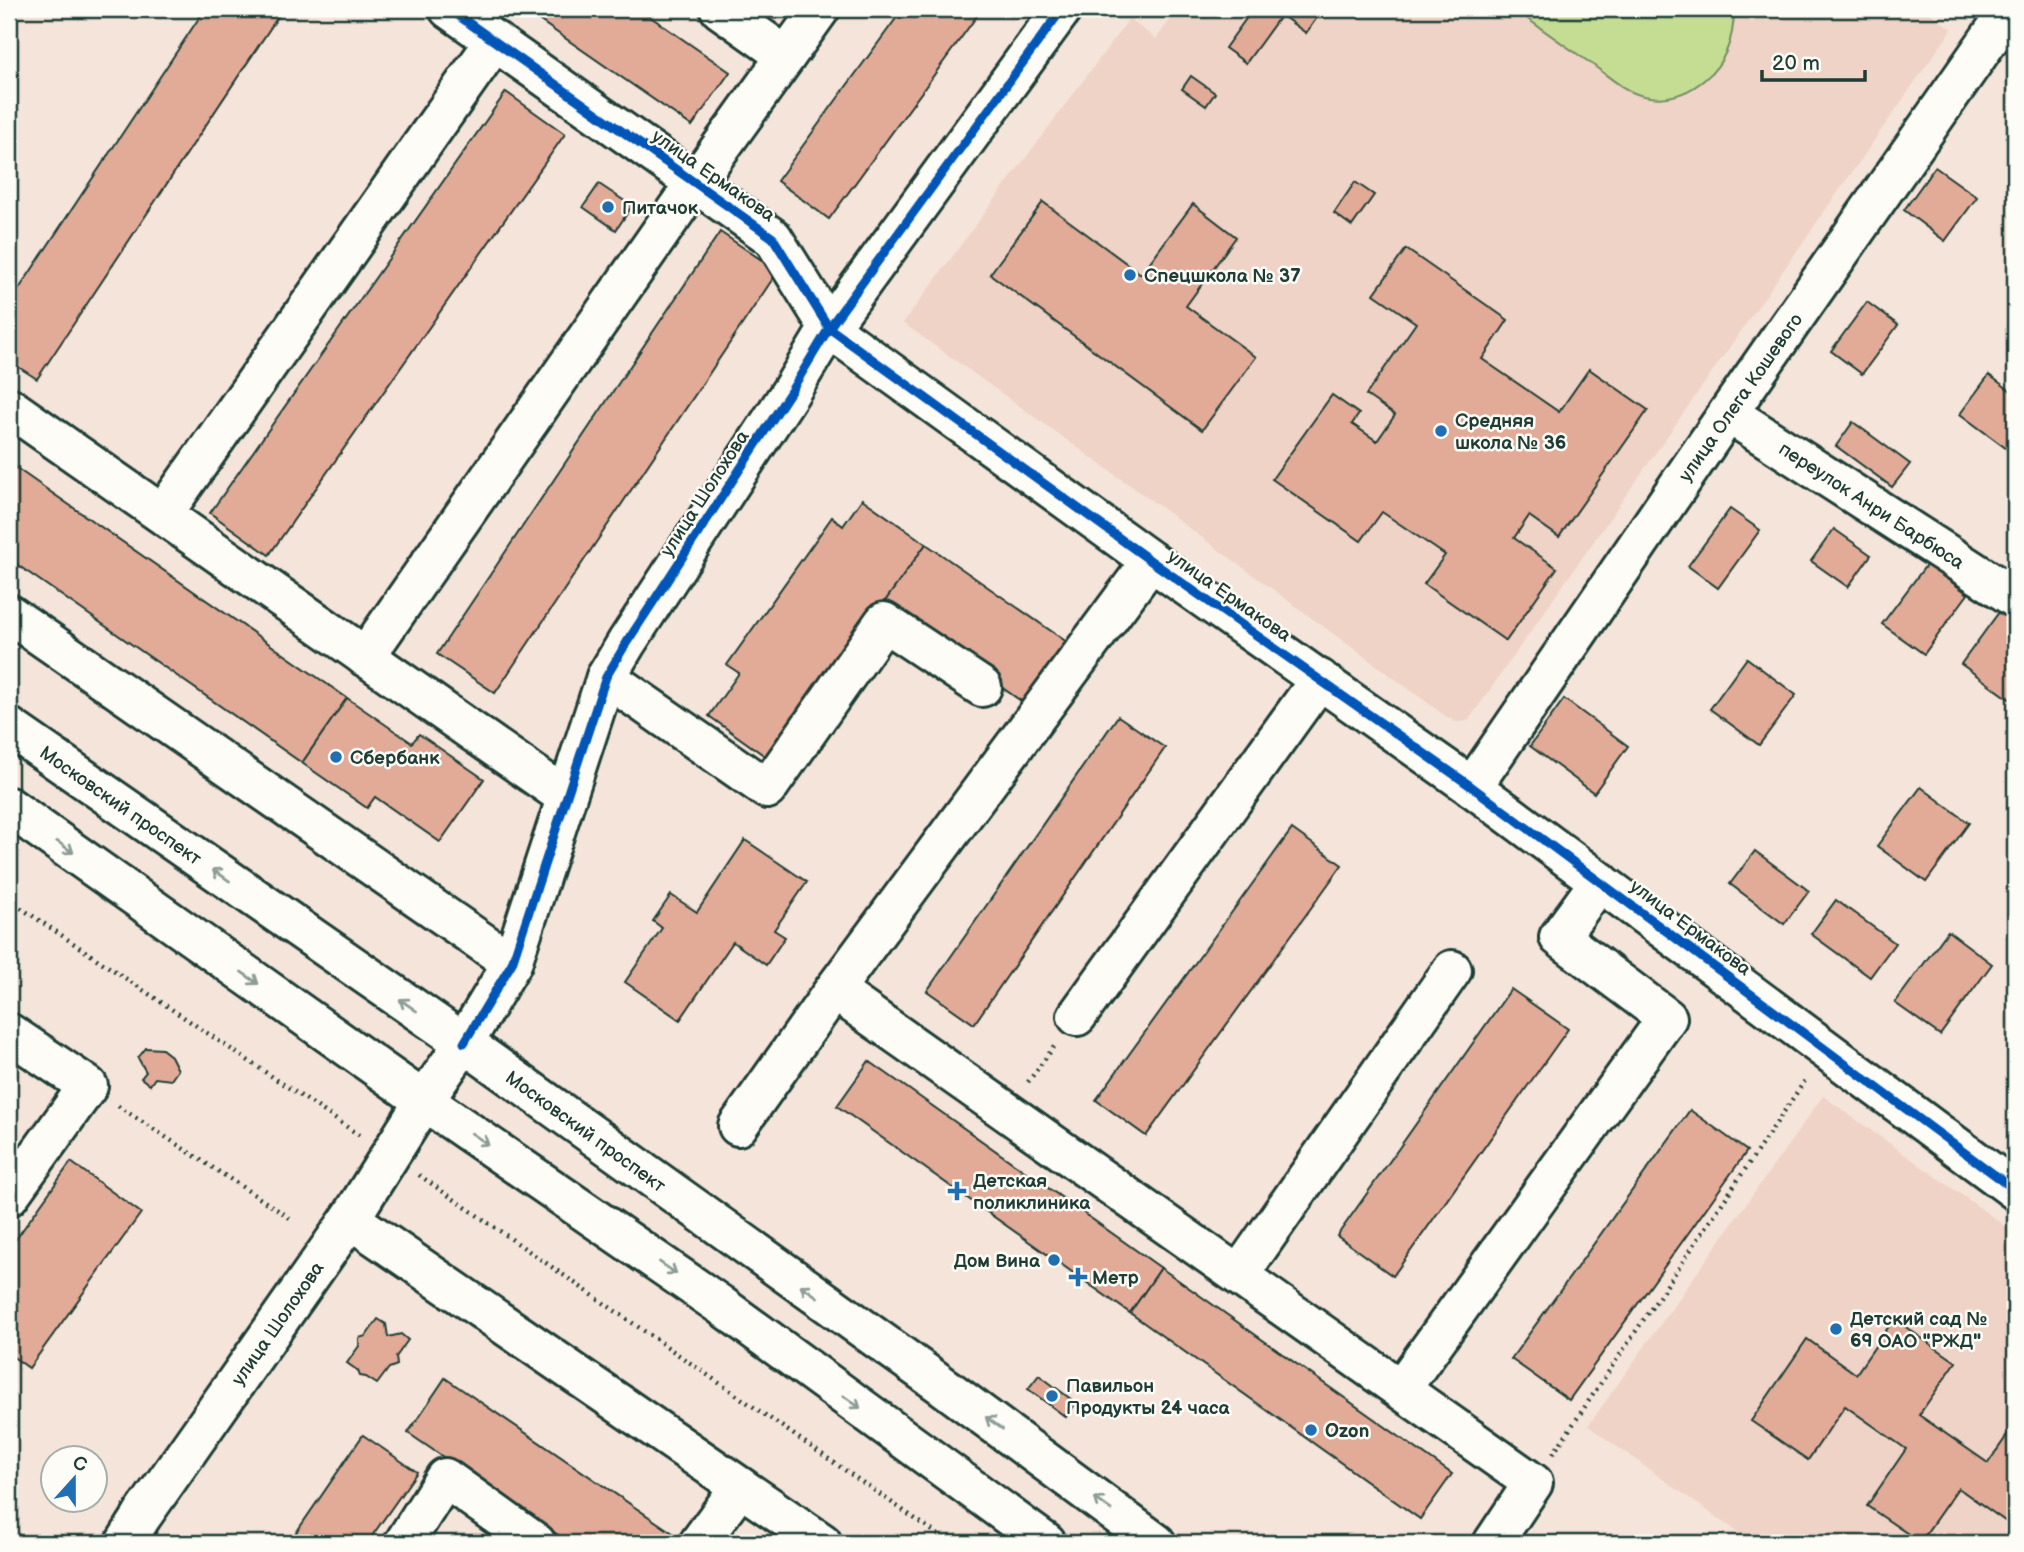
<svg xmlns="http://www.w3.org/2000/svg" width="2024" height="1552" font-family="'Balsamiq Sans',sans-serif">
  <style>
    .built { fill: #efd3c6 }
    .green { fill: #c5dd93; stroke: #728d64; stroke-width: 2 }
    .building { fill: #e2ab98; stroke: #1f3d34; stroke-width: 2 }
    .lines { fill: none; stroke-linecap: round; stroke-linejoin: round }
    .minor-casing { stroke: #1f3d34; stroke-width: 44 }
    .major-casing { stroke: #1f3d34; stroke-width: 44 }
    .path { stroke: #1f3d34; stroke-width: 4.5; stroke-dasharray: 2 5; stroke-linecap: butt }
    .minor { stroke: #fdfcf7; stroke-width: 38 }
    .major { stroke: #fdfcf7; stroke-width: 38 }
    .cycleway-casing { stroke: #fdfcf7; stroke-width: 13 }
    .cycleway { stroke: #0057b8; stroke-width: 9 }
    .oneway { stroke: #8e9c96 }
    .poi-dot { fill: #1f6fb2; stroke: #fdfcf7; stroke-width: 2.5 }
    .labels { text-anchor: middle; stroke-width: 5; stroke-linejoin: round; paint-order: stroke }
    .street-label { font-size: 19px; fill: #1f3d34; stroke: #fdfcf7 }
    .poi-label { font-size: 19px; font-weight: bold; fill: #1f3d34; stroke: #fdfcf7; text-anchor: start }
  </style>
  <rect width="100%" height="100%" fill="#f5e4da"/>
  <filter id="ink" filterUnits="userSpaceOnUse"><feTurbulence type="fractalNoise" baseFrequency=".0143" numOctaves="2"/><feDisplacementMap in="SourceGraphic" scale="14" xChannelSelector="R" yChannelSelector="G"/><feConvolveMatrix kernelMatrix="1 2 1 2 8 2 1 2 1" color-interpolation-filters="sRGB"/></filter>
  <g filter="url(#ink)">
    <g class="built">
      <path d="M1178,9h746l28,20 -484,692 -12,1 -9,-5 -288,-211 -256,-183 226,-304 27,20z"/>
      <path d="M1823,1096l192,137v310h-262l-165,-117z"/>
    </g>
    <path class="green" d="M1514,9h220c0,28 -7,53 -30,71 -18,15 -37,21 -60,16 -19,-4 -36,-20 -51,-31 -27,-19 -53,-37 -79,-56z"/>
    <g class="building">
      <path d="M205,9h78l-246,370 -28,-18v-57z"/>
      <path d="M523,9h116l91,63 -38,54z"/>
      <path d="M903,9h79l-153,210 -52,-38z"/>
      <path d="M1253,9h70l-17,24 -25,-18 -35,48 -21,-15z"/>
      <path d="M1191,76l24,17 -9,13 -24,-17z"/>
      <path d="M506,92l59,42 -296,421 -59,-42z"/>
      <path d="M2015,125v18l-9,-6z"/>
      <path d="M1935,167l42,30 -32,44 -41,-31z"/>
      <path d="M1355,182l19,13 -22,31 -18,-13z"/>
      <path d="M599,184l33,22 -16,24 -33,-23z"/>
      <path d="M1043,202l98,72 52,-70 43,33 -50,69 70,51 -54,73 -212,-156z"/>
      <path d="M720,232l58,39 -283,422 -58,-39z"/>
      <path d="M1406,249l102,71 -26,39 77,53 30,-43 59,41 -89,127 -30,-21 -15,22 43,30 -51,73 -82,-57 21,-29 -63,-43 -21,29 -89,-62 60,-84 27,19 -7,10 25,17 18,-26 -29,-20 50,-72 -42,-29z"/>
      <path d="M1867,302l31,23 -36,49 -31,-23z"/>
      <path d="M1989,375l26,19v61l-55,-41z"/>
      <path d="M1853,422l57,42 -18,23 -56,-41z"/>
      <path d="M9,463l338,235 -45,65 -293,-204z"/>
      <path d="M862,499l64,45 -154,217 -63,-45 30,-43 -12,-8 105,-148 11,9z"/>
      <path d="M1730,509l30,21 -42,58 -30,-22z"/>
      <path d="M1834,529l37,26 -23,32 -37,-26z"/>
      <path d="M926,544l158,110 -43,61 -158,-111z"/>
      <path d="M1927,564l41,30 -44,60 -42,-30z"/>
      <path d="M2005,604l10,8v91l-54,-39z"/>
      <path d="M1747,658l49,37 -37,50 -49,-36z"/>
      <path d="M347,698l65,45 7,-9 65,45 -44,63 -65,-45 -8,11 -65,-45z"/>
      <path d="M1564,699l64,47 -34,47 -64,-47z"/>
      <path d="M1118,716l47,32 -191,276 -47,-33z"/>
      <path d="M1921,787l48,36 -43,59 -49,-36z"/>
      <path d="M1292,829l50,36 -196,271 -50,-36z"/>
      <path d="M745,840l62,42 -33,48 11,7 -19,28 -33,-23 -53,78 -55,-38 37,-54 -9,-7 18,-26 26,17z"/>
      <path d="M1755,851l54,40 -25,33 -54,-40z"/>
      <path d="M1836,900l59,43 -25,34 -59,-43z"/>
      <path d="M1948,931l44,33 -52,71 -45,-32z"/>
      <path d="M1511,989l57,40 -175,247 -56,-40z"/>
      <path d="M146,1048l16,1 9,7 7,14 -7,10 -16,-2 -5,7 -9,-7 5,-6 -8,-14z"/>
      <path d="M869,1061l292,207 -31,45 -293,-207z"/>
      <path d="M1690,1110l57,41 -178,249 -58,-41z"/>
      <path d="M71,1162l70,51 -112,155 -20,-14v-105z"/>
      <path d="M1161,1268l291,206 -32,45 -290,-206z"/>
      <path d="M378,1319l8,5 2,13 13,-3 7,6 -12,17 1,8 -8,3 -12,16 -11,-7 -6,-1 -2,-5 -11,-8 12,-17v-8l7,-2z"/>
      <path d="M1894,1319l62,43 -37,53 69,48 27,-39v104l-57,-40 -38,54 -53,-36 39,-57 -61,-43 -37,54 -57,-39 56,-82 49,35z"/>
      <path d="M1039,1375l37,28 -10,14 -38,-28z"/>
      <path d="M445,1378l235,160 -4,5h-106l-162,-110z"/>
      <path d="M363,1435l54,37 -50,71h-78z"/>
    </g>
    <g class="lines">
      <defs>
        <g id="minor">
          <path d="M449,9l324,229 56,90 322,233 321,226 543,403"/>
          <path d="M720,9l66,47"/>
          <path d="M9,407l557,390"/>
          <path d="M1728,413l287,185"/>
          <path d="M163,514l332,-473"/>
          <path d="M9,614l503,349"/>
          <path d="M365,657l330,-474 125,-174"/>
          <path d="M606,677l161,112 117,-167 98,65"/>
          <path d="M1472,787l256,-374 282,-404"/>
          <path d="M834,990l317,-429"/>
          <path d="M1077,1016l243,-337"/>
          <path d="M9,1033l79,53 -79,110"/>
          <path d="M464,1043l48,-80 94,-286 21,-35 164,-251 38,-63 233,-319"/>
          <path d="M738,1126l96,-136 699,493 -40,60"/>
          <path d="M350,1219l472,324"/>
          <path d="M1239,1275l213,-305"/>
          <path d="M1401,1389l266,-371 -108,-81 41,-56"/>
          <path d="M125,1543l17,-27 208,-297 74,-118"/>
          <path d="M404,1543l41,-65 91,65"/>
          <path d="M699,1543l41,-56"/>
        </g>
        <g id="major">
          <path d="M9,727l455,316 475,340 217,160"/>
          <path d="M9,807l415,294 295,203 327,239"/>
          <path d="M424,1101l40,-58"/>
        </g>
      </defs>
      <use href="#minor" class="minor-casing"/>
      <use href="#major" class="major-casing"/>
      <g class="path">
        <path d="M9,900l350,235"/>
        <path d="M1028,1082l28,-38"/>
        <path d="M118,1106l172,112"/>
        <path d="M419,1175l531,368"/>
        <path d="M1553,1454l253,-375"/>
      </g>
      <use href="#minor" class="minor"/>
      <use href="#major" class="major"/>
      <defs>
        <g id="cycleway">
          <path d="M449,9l324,229 56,90 322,233 321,226 543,403"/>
          <path d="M464,1043l48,-80 94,-286 21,-35 164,-251 38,-63 233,-319"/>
        </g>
      </defs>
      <use href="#cycleway" class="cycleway-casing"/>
      <use href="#cycleway" class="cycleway"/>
    </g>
    <defs><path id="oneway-shaft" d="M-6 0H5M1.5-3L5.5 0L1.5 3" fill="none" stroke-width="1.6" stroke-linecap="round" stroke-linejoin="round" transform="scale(1.75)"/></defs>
    <g class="oneway">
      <use href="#oneway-shaft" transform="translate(65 847) rotate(35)"/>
      <use href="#oneway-shaft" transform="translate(221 875) rotate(-145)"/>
      <use href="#oneway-shaft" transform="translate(250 978) rotate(35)"/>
      <use href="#oneway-shaft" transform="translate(408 1005) rotate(-145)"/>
      <use href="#oneway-shaft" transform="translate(480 1139) rotate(34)"/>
      <use href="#oneway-shaft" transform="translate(668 1268) rotate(35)"/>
      <use href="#oneway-shaft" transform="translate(809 1291) rotate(-145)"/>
      <use href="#oneway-shaft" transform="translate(852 1402) rotate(36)"/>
      <use href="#oneway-shaft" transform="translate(994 1423) rotate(-144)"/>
      <use href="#oneway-shaft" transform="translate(1103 1504) rotate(-144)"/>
    </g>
  </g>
  <g class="poi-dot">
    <circle cx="608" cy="207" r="7"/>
    <circle cx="1130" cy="275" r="7"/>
    <circle cx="1441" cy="431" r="7"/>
    <circle cx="336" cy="757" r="7"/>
    <path d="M953.5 1180.5h7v7h7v7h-7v7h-7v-7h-7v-7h7z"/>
    <circle cx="1054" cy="1260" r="7"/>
    <path d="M1074.5 1266.5h7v7h7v7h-7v7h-7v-7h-7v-7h7z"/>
    <circle cx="1836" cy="1329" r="7"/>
    <circle cx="1052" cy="1396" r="7"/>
    <circle cx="1311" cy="1430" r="7"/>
  </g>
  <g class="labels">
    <g class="street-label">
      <text transform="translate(714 175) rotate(35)" y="7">улица Ермакова</text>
      <text transform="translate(1740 397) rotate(-55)" y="7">улица Олега Кошевого</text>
      <text transform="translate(704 493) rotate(-57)" y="7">улица Шолохова</text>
      <text transform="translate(1872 505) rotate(33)" y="7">переулок Анри Барбюса</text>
      <text transform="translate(1230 595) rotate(35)" y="7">улица Ермакова</text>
      <text transform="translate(121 805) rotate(35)" y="7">Московский проспект</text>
      <text transform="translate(1691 927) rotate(37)" y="7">улица Ермакова</text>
      <text transform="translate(586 1131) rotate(36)" y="7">Московский проспект</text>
      <text transform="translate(277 1323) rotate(-55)" y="7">улица Шолохова</text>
    </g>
    <g class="poi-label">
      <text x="622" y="214">Питачок</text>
      <text x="1144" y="282">Спецшкола № 37</text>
      <text x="1455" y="427">Средняя<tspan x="1455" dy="22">школа № 36</tspan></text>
      <text x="350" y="764">Сбербанк</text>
      <text x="973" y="1187">Детская<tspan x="973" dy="22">поликлиника</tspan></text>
      <text x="1040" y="1267" text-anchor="end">Дом Вина</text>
      <text x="1092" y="1284">Метр</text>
      <text x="1850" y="1325">Детский сад №<tspan x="1850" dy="22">69 ОАО "РЖД"</tspan></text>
      <text x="1066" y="1392">Павильон<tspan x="1066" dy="22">Продукты 24 часа</tspan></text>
      <text x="1325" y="1437">Ozon</text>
    </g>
  </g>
  <rect width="2024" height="1552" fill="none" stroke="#fdfcf7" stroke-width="35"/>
  <rect x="18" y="18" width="1989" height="1517" fill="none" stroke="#1f3d34" stroke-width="2.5" filter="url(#ink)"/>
  <g transform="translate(74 1479) rotate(21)"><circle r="33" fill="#fdfcf7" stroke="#a4b0a9" stroke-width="2"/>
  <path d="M0-5L12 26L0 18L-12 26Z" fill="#1f6fb2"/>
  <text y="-10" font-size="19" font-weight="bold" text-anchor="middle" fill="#1f3d34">С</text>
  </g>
  <path d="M1762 70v10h103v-10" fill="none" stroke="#1f3d34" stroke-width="3.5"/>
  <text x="1772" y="70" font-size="21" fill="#1f3d34" stroke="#fdfcf7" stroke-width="5" paint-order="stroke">20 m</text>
</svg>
